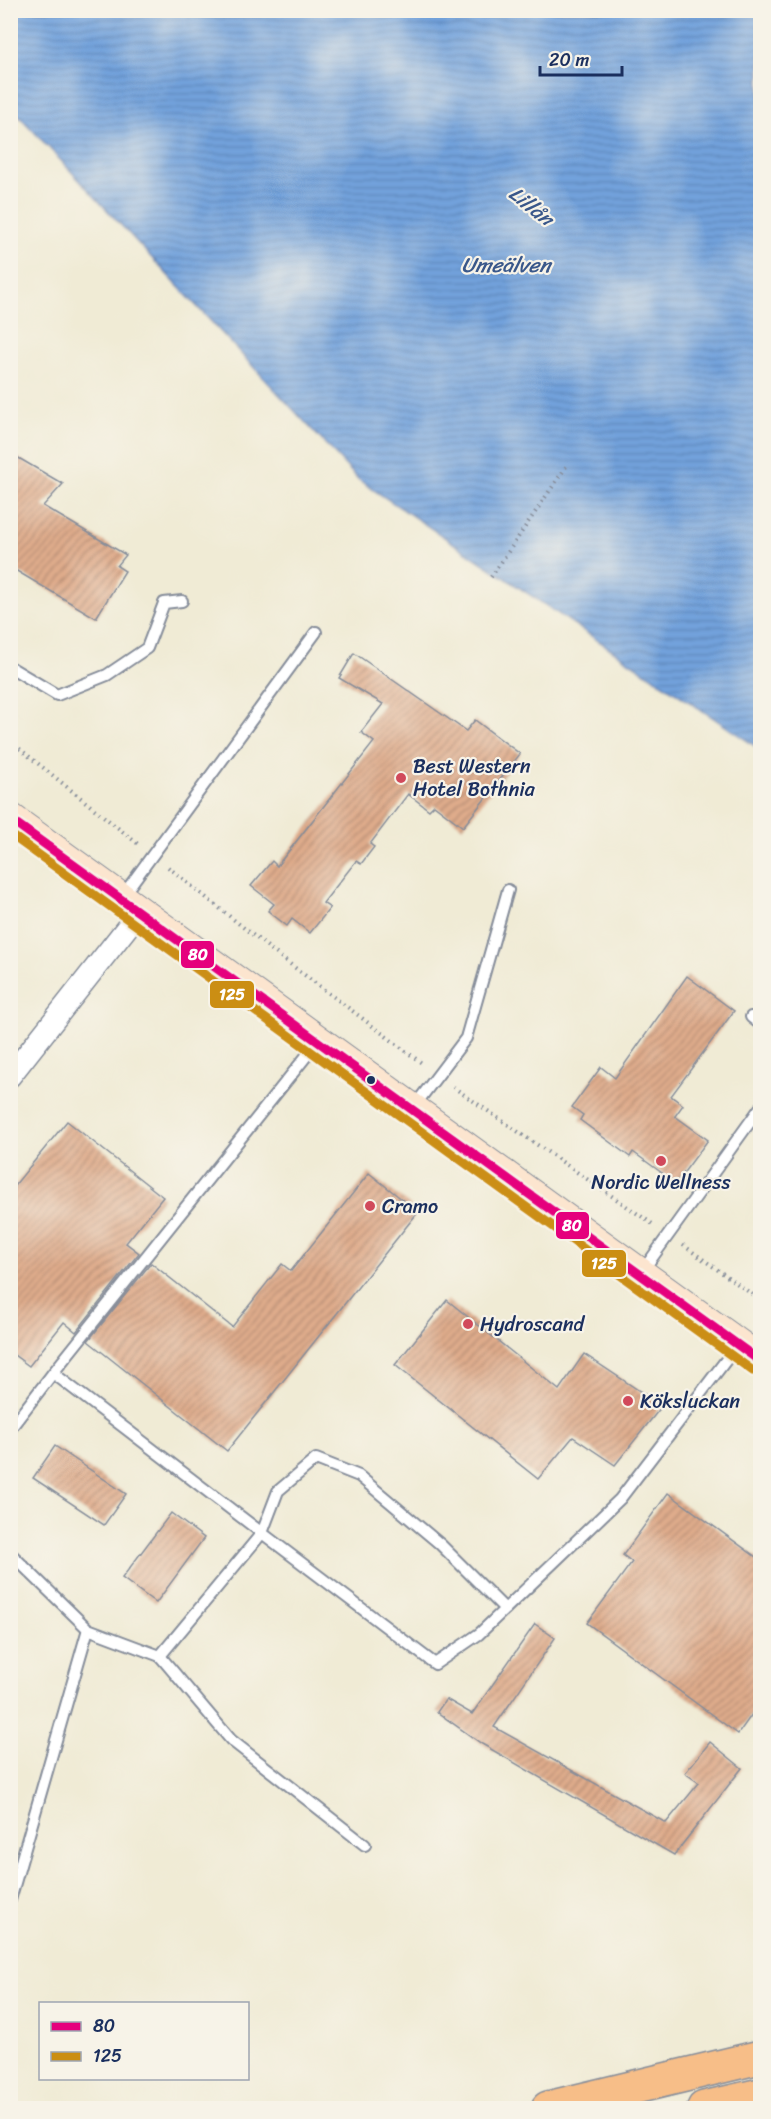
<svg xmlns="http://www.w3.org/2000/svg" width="771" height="2119" font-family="Sriracha,sans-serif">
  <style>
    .water { fill: url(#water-rules); stroke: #46689d; stroke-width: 1.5 }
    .building { fill: url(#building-hatch) }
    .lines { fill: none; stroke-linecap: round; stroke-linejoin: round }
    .lane-casing { stroke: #868d9a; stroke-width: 14 }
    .street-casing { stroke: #868d9a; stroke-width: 24 }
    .secondary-casing { stroke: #868d9a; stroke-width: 34 }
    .highway-casing { stroke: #868d9a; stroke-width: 36 }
    .path { stroke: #868d9a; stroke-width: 4; stroke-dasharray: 1.5 4.5; stroke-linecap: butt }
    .lane { stroke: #fff; stroke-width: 10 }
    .street { stroke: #fff; stroke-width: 21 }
    .secondary { stroke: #fce5cf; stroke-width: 32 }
    .highway { stroke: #f7be88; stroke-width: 33 }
    .bus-1-casing { stroke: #f7f3e8; stroke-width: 14 }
    .bus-2-casing { stroke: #f7f3e8; stroke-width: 14 }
    .bus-1 { stroke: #e5007d; stroke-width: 9 }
    .bus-2 { stroke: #cb8e13; stroke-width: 9 }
    .poi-dot { fill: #d1495b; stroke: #f7f3e8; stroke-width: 2 }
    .bus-dot { fill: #1b2f5e; stroke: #f7f3e8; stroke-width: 2 }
    .labels { text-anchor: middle; stroke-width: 4.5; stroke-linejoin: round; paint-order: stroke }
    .poi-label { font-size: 20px; fill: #1b2f5e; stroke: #f7f3e8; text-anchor: start }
    .water-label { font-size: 21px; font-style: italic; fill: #39578a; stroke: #f7f3e8 }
    .line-badge { stroke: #f7f3e8; stroke-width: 2 }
    .badge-label { font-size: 16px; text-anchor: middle; font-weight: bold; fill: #fff }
  </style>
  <defs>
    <pattern id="water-rules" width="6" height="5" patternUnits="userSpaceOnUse" patternTransform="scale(1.5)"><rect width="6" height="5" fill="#72a2dc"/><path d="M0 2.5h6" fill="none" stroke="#5d84b6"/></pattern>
    <pattern id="building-hatch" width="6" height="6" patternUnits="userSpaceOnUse" patternTransform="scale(1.5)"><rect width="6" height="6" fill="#dfac8b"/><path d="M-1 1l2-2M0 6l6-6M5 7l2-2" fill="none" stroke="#b48c75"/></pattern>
  </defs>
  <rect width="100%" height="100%" fill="#f7f3e8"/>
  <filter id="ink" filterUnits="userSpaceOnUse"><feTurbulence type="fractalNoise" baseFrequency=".0167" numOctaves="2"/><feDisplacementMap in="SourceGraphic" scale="12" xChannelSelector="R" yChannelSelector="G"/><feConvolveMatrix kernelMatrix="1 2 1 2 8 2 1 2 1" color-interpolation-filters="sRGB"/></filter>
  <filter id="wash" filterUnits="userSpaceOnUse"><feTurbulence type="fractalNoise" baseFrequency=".008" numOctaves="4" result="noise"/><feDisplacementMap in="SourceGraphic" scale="24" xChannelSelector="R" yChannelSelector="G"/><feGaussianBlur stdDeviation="1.35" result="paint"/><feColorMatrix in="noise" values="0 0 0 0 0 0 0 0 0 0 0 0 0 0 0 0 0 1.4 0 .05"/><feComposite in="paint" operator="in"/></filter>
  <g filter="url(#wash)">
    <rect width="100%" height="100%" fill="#f0ebd5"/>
    <path class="water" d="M11,10l749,1v738l-401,-269 -348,-373z"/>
    <g id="blocks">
      <g class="building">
        <path d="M10,453l53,31 -20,22 83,49 -9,11 8,5 -29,47 -86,-51z"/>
        <path d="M354,653l112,78 9,-11 45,34 -57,73 -29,-22 -5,5 -21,-16 -38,50 4,3 -13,17 -5,-3 -33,42 7,5 -20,25 -18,-14 -5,7 -19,-15 6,-7 -23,-18 21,-25 5,5 97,-124 -13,-10 22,-28 -44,-26z"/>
        <path d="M687,976l47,35 -63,85 12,9 -8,11 33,24 -32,43 -43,-31 -3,5 -50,-37 3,-5 -11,-8 29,-40 14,11z"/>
        <path d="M67,1121l96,76 -37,46 13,10 -63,79 -12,-10 -35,44 -19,-14v-161z"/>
        <path d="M369,1173l49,39 -191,239 -139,-110 63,-78 81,64 50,-63 9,7z"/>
        <path d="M447,1300l112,90 25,-36 78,52 -47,59 -42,-28 -35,42 -143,-114z"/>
        <path d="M55,1446l71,48 -22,31 -71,-47z"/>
        <path d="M668,1493l92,67v143l-22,31 -151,-111 45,-61 -9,-7z"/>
        <path d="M171,1513l33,25 -48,65 -34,-25z"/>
        <path d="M535,1624l20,14 -61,89 172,96 33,-40 -14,-10 25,-31 32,26 -68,87 -192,-111 -45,-32 9,-13 26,15z"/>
      </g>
    </g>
  </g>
  <g filter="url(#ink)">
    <use href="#blocks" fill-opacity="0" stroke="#868d9a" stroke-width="1.5"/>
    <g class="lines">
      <defs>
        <g id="lane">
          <path d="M10,667l47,28 50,-20 40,-27 17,-45 18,-2"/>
          <path d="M121,898l195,-266"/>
          <path d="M751,1017l9,7"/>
          <path d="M316,1044l-263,329 209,160 16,-42 38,-32 43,17 81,68 65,65"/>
          <path d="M413,1108l53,-70 42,-148"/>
          <path d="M641,1273l119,-165"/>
          <path d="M10,1429l43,-56"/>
          <path d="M10,1553l78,76"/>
          <path d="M160,1656l71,84 134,105"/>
          <path d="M10,1900l78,-271 72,27 102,-123 173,131 44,-30 141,-135 116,-152"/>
        </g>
        <path id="street" d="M10,1076l130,-165"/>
        <path id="secondary" d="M10,819l750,542"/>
        <g id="highway">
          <path d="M548,2108l212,-51"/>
          <path d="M704,2108l56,-13"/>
        </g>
      </defs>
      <use href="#lane" class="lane-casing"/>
      <use href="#street" class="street-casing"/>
      <use href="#secondary" class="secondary-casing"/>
      <use href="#highway" class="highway-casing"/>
      <g class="path">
        <path d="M491,577l77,-113"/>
        <path d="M10,741l128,103"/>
        <path d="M168,867l106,85 149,112"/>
        <path d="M453,1087l201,138"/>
        <path d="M683,1245l77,55"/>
      </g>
      <use href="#lane" class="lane"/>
      <use href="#street" class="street"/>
      <use href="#secondary" class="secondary"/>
      <use href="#highway" class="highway"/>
      <defs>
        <path id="bus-1" d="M10,819l750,542"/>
        <path id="bus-2" d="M10,834l743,537"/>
      </defs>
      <use href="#bus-1" class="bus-1-casing"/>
      <use href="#bus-2" class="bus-2-casing"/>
      <use href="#bus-1" class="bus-1"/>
      <use href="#bus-2" class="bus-2"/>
    </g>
  </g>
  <g class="poi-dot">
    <circle cx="401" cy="778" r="6"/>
    <circle cx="661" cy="1161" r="6"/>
    <circle cx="370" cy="1206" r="6"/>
    <circle cx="468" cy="1324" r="6"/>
    <circle cx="628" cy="1401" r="6"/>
  </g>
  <circle class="bus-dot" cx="371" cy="1080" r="5"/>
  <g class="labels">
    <g class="poi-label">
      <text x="413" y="773">Best Western<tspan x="413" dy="23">Hotel Bothnia</tspan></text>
      <text x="661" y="1189" text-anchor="middle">Nordic Wellness</text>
      <text x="382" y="1213">Cramo</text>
      <text x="480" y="1331">Hydroscand</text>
      <text x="640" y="1408">Köksluckan</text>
    </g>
    <g class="water-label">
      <text transform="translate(531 206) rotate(39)" y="7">Lillån</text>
      <text x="506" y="272">Umeälven</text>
    </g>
  </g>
  <g class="line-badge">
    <rect x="180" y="940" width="35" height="29" rx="6" fill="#e5007d"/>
    <rect x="209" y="980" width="46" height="29" rx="6" fill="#cb8e13"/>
    <rect x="555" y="1211" width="35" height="29" rx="6" fill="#e5007d"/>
    <rect x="581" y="1249" width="46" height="29" rx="6" fill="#cb8e13"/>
  </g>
  <g class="badge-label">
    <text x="198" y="960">80</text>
    <text x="232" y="1000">125</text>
    <text x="572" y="1231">80</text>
    <text x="604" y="1269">125</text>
  </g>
  <rect width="771" height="2119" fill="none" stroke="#f7f3e8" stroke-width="36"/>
  <rect x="39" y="2002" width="210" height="78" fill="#f7f3e8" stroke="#9fa5b1" stroke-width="1.5"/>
  <rect x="51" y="2022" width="30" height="9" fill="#e5007d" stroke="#9fa5b1" stroke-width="1.5"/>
  <text x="93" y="2032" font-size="18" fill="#1b2f5e">80</text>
  <rect x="51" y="2052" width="30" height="9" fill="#cb8e13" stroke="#9fa5b1" stroke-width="1.5"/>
  <text x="93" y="2062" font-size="18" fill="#1b2f5e">125</text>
  <path d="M540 66v9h82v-9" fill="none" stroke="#1b2f5e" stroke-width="3"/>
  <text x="549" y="66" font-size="18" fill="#1b2f5e" stroke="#f7f3e8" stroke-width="4.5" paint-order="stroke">20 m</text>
</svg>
